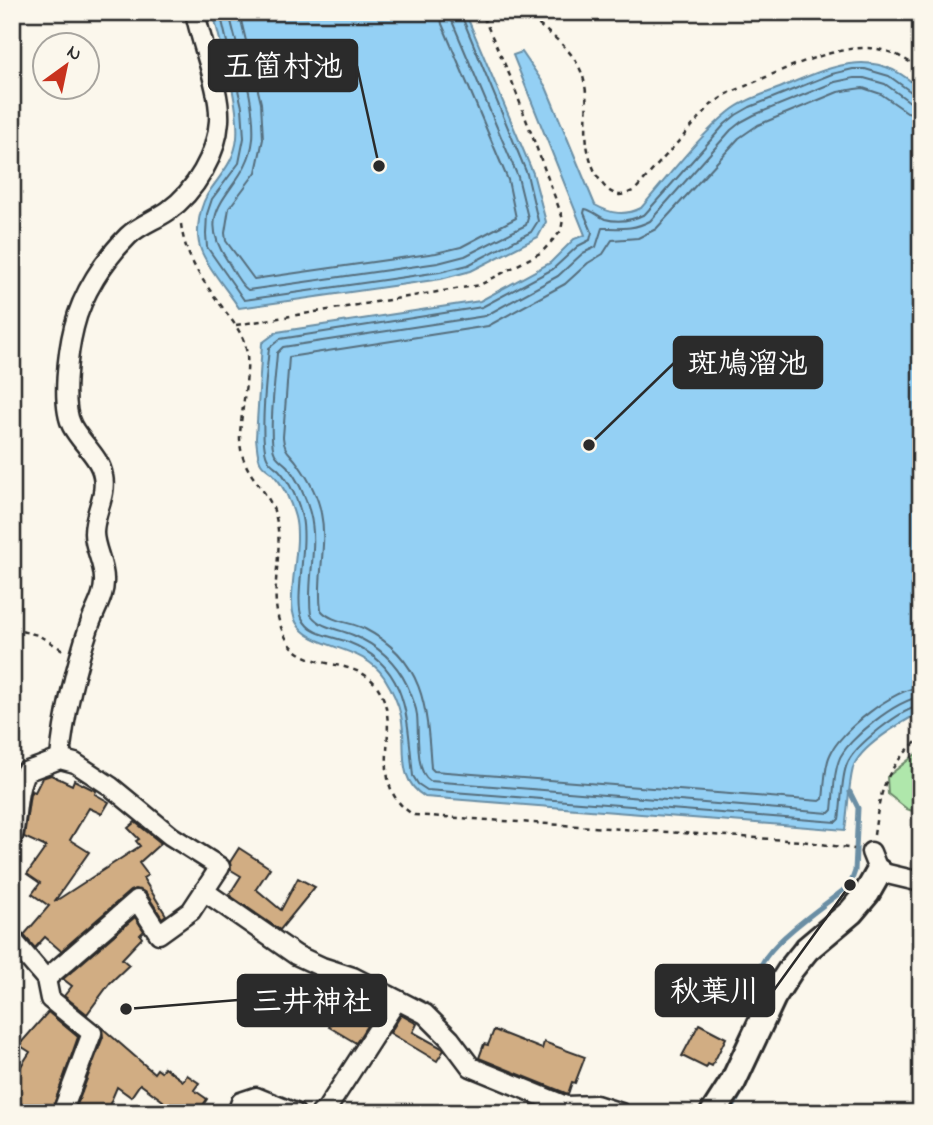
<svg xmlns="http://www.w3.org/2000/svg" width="933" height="1125" font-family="'Indie Flower','Klee One',sans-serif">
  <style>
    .green { fill: #afe7ab; stroke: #6d896b; stroke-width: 2 }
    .water { fill: #94d0f4; stroke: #6a8ea4; stroke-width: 2 }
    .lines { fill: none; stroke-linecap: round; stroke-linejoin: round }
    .shore { stroke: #556d7b; stroke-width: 2 }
    .stream { stroke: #6a8ea4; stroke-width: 5 }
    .building { fill: #d1ad83; stroke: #2b2b2b; stroke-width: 2 }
    .street-casing { stroke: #2b2b2b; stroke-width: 23 }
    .secondary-casing { stroke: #2b2b2b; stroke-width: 30 }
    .path { stroke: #2b2b2b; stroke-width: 2.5; stroke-dasharray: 5 5; stroke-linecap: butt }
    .street { stroke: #fbf7ec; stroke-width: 18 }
    .secondary { stroke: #fbf7ec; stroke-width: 24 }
    .leader { fill: none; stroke: #2b2b2b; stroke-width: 2.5 }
    .callout-dot { fill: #2b2b2b; stroke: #fbf7ec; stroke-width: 2.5 }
    .callout { fill: #2b2b2b; stroke: #2b2b2b; stroke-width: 2.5 }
    .callout-label { font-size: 30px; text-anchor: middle; font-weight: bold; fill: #fff }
  </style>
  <rect width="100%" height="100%" fill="#fbf7ec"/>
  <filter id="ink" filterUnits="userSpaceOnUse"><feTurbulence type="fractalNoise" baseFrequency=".0143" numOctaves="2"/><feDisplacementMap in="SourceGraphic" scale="14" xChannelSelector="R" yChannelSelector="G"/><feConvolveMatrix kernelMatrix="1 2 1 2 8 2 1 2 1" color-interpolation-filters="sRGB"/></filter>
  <g filter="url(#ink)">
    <path class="green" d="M921,750v64l-14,-5 -19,-15 -1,-17z"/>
    <g class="water">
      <path d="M213,12h252l68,161 13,49 -8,15 -67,34 -30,8 -202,29c-10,-16 -32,-41 -38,-58 -7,-18 -1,-47 10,-61 12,-17 24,-30 26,-51 3,-37 -16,-89 -24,-126z"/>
      <path d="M522,52l24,35 49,118c16,9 30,11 46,3 27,-31 57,-71 88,-96 14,-12 36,-18 53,-25 50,-21 95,-43 139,4v621c-19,10 -62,35 -68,56 -5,20 -5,42 -8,62l-420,-33c-31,-19 -17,-51 -24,-81 -3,-14 -10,-28 -17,-39 -21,-33 -74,-27 -88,-55 -12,-24 7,-75 -1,-105 -4,-15 -12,-32 -22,-43 -3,-3 -9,-6 -12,-11 -4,-6 -4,-18 -5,-25l6,-95 15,-11 203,-31 70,-38 24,-24 11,-4 -72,-180z"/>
    </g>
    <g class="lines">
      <g class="shore">
        <path d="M220,12l22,95 2,31 -5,25 -27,36 -5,15 -1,20 1,13 37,53 196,-28 28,-7 63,-33 7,-11 -11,-47 -67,-162"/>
        <path d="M229,12c8,39 27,87 24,127 -5,52 -64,65 -26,121 6,10 12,24 21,30l190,-27 27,-7 61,-31 2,-7 -10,-41 -66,-156 -1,-9"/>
        <path d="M239,12l22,91 2,36 -7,33 -27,36 -4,25 1,8 28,38 182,-26 25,-6 55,-29 -8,-38 -66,-156 -2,-12"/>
        <path d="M921,95l-7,-1 -25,-18 -24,-7h-12l-21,5 -82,33 -14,8 -11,9 -80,90c-12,6 -26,9 -40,5 -7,-3 -13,-9 -20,-10l-1,4 8,19 -2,8 -12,6 -25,23 -71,38 -202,32 -11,9c-2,22 -11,95 -1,111 2,5 8,8 11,11 11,12 20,32 23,48 6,28 -8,80 0,100 8,18 31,18 46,24 62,24 59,79 65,134l5,8 9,6 409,32 3,-3c3,-16 2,-41 8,-55 7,-18 55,-56 74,-58"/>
        <path d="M921,104l-11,-2 -25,-18 -21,-6h-10l-19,4 -81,33 -13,7 -10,8 -81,91c-17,9 -30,7 -48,7l-6,19 -13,6 -25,23 -73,40 -202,31 -6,6c-1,18 -10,88 -2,101 3,5 8,8 12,12 10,12 19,31 23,47 9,34 -4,68 1,102 11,14 26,13 42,20 24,10 43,27 54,50 4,9 9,21 10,30 2,17 -2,58 13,66l399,32 3,-3c2,-16 1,-35 7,-50 7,-20 60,-62 82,-63"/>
        <path d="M921,115l-14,-3 -26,-18 -18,-6 -8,1 -17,3 -80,33 -19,13 -83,91 -18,9 -26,2 -9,14 -15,9 -23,21 -77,42 -199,31 -6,80c1,15 7,15 15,27 10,14 20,32 23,49 7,33 -5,65 0,97 10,12 30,12 44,19 60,31 62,80 66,139l3,3 386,30 3,-2c2,-14 1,-31 7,-44 10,-24 65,-67 91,-68"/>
      </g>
      <g class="stream">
        <path d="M750,1004c3,-16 6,-33 16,-47 16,-23 60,-53 84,-72l5,-14 3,-63 -8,-16"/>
        <path d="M730,1113l13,-25"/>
      </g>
    </g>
    <g class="building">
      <path d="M51,775l21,10 2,-5 22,11 -1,3 14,8 -7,12 -13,-6 -19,32 19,12 -35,50 86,-56 -4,-5 3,-2 -11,-11 7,-6 26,21 -22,20 9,12 -5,3 23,37 -4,3 -16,-25 -10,-4 -6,2 -69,60 -16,-14 -10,11 -14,-16 -9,-4v-7l12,14 25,-29 -17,-12 8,-11 -13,-9 19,-27 -22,-10 6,-43 2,-3 3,1 7,-14z"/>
      <path d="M239,848l31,20 -14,21 25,21 17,-32 17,9 -35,43 -51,-35 12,-19 -10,-6 -1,-8z"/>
      <path d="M135,917l9,14 -4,4 2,3 -20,21 7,6 -19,18 -23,31 -23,-18 8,-10 -9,-7z"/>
      <path d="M340,985l40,20 -24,38 -27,-16 14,-22 -10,-7z"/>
      <path d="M48,1012l30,25 -27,76h-39v-33l18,-28 -11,-7z"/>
      <path d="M401,1015l16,9 -4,8 29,16 2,2 -7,11 -47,-28z"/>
      <path d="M699,1024l27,14 -14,28 -4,-2 -2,4 -24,-12z"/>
      <path d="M101,1027l53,46 3,-4 4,3 3,-5 19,14 4,-6 12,8 -5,7 13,9 -9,14h-28l-10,-8 3,-4 -23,-17 -9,13 -14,-10 -11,26h-32l29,-76z"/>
      <path d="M494,1030l48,19 2,-7 41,15 -10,26 -3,-1 -4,12 -89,-36 5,-14 4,1z"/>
    </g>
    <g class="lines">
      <defs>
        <g id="street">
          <path d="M60,759c3,-40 17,-97 30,-135 5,-14 15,-29 14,-45 0,-16 -10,-31 -10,-46 0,-20 13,-37 9,-57 -3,-19 -22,-33 -31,-50 -11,-21 -4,-75 2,-99 8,-33 30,-67 54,-91 11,-11 27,-16 40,-25 27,-19 49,-57 51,-90 2,-30 -18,-77 -24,-109"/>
          <path d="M13,836c4,-21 3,-44 12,-64l35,-13 15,4 35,23 61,50 49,31 -29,44 -32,23 -22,-34 -91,79"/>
          <path d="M871,852l8,20 42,10"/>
          <path d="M204,891l92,64 26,12 31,10 72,37 25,25 21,28 95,39 30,-1 25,8"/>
          <path d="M12,939l34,40 4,20 42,34 -30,80"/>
          <path d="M237,1113l4,-11 15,-5 39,16"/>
          <path d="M321,1113l5,-3 71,-110"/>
        </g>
        <path id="secondary" d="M713,1113l20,-31 40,-85 18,-28 16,-20 44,-37 16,-19 12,-21"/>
      </defs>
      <use href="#street" class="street-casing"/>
      <use href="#secondary" class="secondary-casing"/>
      <g class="path">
        <path d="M523,12c20,18 45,31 57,57 11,23 4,50 7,75 2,17 13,49 33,51 5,0 10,-3 15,-5l76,-85 16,-11c40,-16 111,-55 155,-44 14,3 26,11 39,19"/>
        <path d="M181,224c4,34 22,57 42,84 9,13 20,25 23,41 5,21 -6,66 -6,89 0,36 27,48 35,76 12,42 -12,82 11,124 20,38 77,14 96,57 18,41 -16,91 32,120l387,26 53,8"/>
        <path d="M236,325l244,-40 62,-33 19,-21 2,-12 -53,-143 -29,-64"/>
        <path d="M12,629l26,6 25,15"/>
        <path d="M874,835c6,-44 11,-68 47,-97"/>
      </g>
      <use href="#street" class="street"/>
      <use href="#secondary" class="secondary"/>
    </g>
  </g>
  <path class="leader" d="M379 166L357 66M589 445L674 363M850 885L774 990M126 1009L238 1000"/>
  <g class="callout-dot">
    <circle cx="379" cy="166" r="7"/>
    <circle cx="589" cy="445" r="7"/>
    <circle cx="850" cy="885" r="7"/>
    <circle cx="126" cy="1009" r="7"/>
  </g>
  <g class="callout">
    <rect x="209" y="40" width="148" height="51" rx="7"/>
    <rect x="674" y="337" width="148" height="51" rx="7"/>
    <rect x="656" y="965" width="118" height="51" rx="7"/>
    <rect x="238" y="975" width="148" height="51" rx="7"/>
  </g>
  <g class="callout-label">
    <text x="283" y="76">五箇村池</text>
    <text x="748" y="373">斑鳩溜池</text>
    <text x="715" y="1001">秋葉川</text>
    <text x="312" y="1011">三井神社</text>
  </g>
  <rect width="933" height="1125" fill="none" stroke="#fbf7ec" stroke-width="42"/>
  <rect x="21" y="21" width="891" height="1083" fill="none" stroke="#2b2b2b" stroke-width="2.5" filter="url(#ink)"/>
  <g transform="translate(66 66) rotate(33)"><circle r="33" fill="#fbf7ec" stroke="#a8a59f" stroke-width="2"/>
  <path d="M0-5L12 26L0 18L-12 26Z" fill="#c8321e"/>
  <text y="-10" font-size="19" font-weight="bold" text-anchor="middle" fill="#2b2b2b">N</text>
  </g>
</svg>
